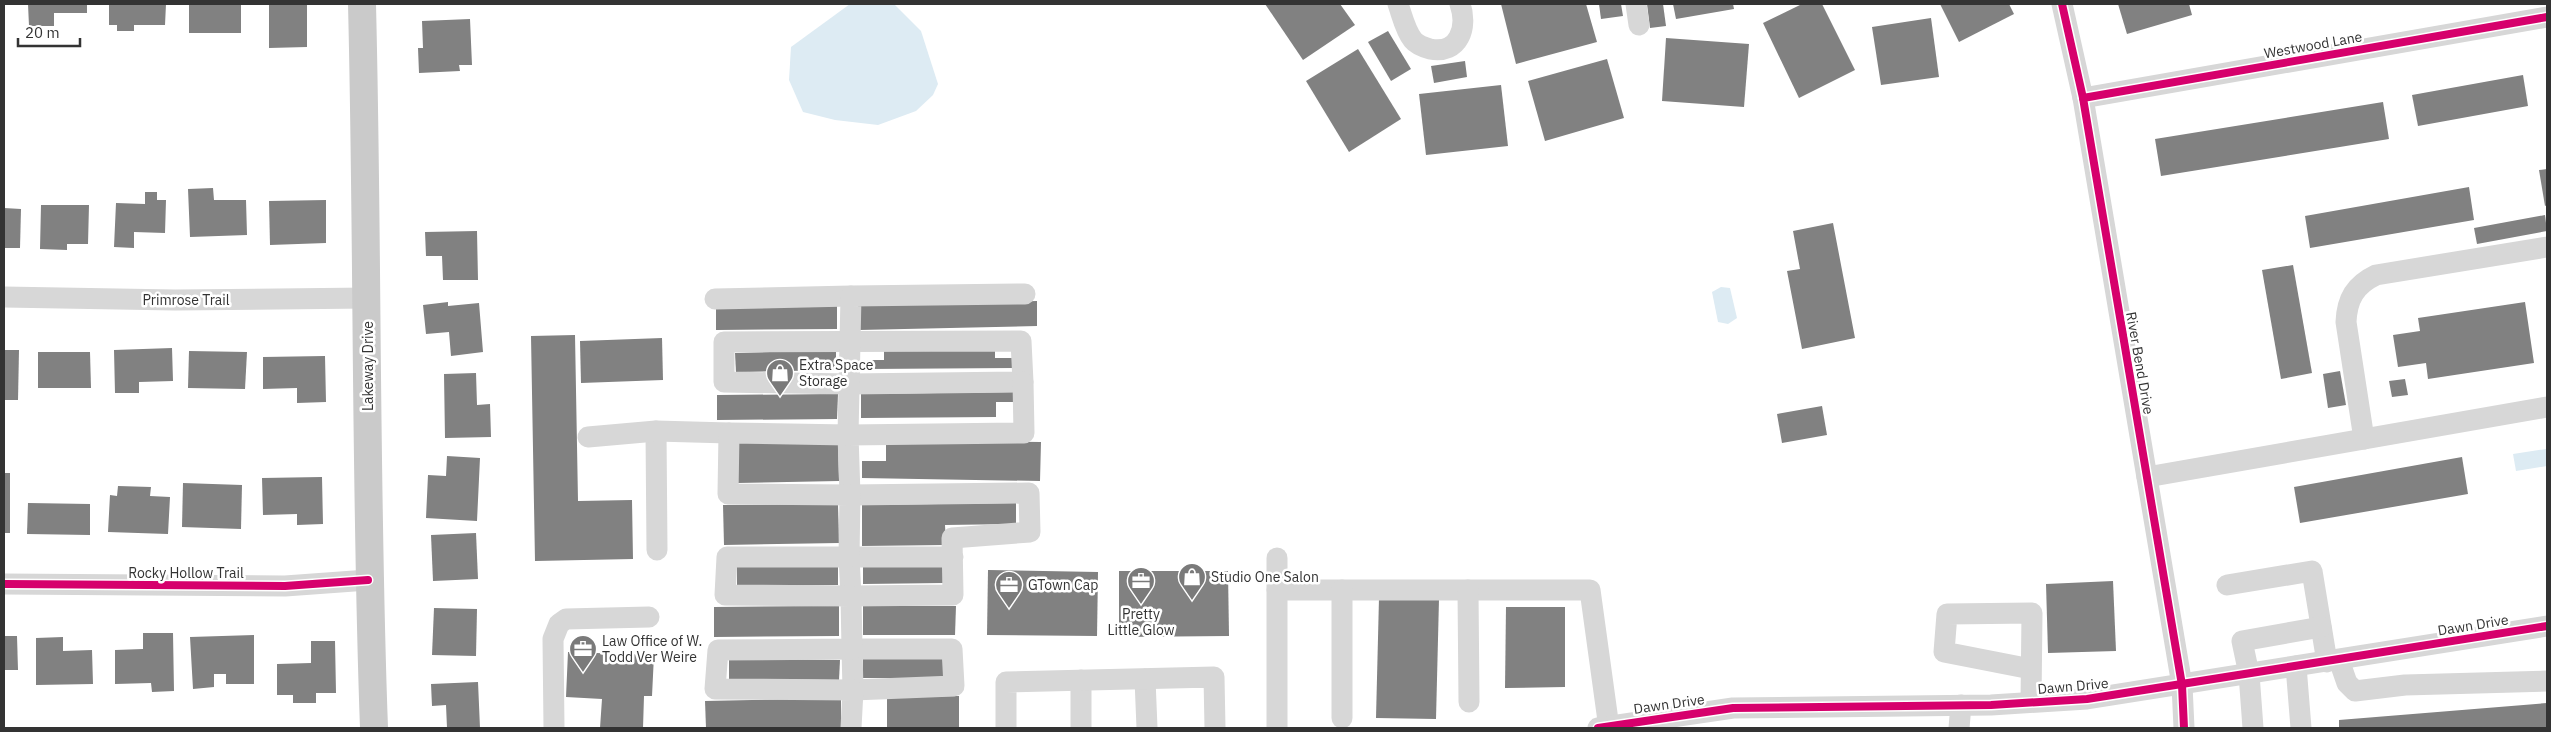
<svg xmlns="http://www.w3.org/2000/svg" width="2551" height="732" font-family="'IBM Plex Sans',sans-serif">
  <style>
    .water { fill: #ddebf3 }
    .building { fill: #818181 }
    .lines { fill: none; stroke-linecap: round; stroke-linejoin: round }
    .minor { stroke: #d7d7d7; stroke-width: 21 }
    .major { stroke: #cacaca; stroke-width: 28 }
    .cycleway-casing { stroke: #fff; stroke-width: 11 }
    .cycleway { stroke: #d6006c; stroke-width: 8 }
    .labels { text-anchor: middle; stroke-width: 5; stroke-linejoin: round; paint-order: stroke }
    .street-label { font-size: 14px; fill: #333; stroke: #fff }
    .poi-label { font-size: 14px; fill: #333; stroke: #fff; text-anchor: start }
  </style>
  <rect width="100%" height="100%" fill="#fff"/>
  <g class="water">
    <path d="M850,4h44l27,27 17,53 -5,11 -17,16 -38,14 -43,-5 -32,-8 -14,-32 2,-33z"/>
    <path d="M1721,287l9,1 7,30 -9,6 -10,-2 -6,-30z"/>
    <path d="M2546,449l1,17 -31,5 -3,-17z"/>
  </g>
  <g class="building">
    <path d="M28,4h59v9h-33v13h-25z"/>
    <path d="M109,4h57l-1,21h-31v6h-17v-6h-8z"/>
    <rect x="189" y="4" width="52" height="29"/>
    <path d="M269,4h38v43l-38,1z"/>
    <path d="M1265,4h75l15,21 -52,35z"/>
    <path d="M1501,4h85l11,38 -81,22z"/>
    <path d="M1599,4h22l2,12 -22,3z"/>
    <path d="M1647,4h16l3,22 -16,2z"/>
    <path d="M1673,4h60l1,5 -58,10z"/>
    <path d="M1802,4h20l33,66 -56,28 -36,-75z"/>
    <path d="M1940,4h69l5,10 -55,28z"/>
    <path d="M2118,4h71l3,11 -65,19z"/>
    <path d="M1931,18l8,59 -58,8 -9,-58z"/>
    <path d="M470,19l2,46h-13l1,6 -41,2 -1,-25h5l-1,-27z"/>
    <path d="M1388,31l23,38 -20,12 -23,-39z"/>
    <path d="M1666,38l83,6 -5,63 -82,-6z"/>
    <path d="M1358,49l43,70 -52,33 -43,-71z"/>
    <path d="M1607,59l17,59 -79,23 -17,-60z"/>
    <path d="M1465,61l2,16 -33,6 -3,-17z"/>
    <path d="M2523,75l5,31 -110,20 -6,-31z"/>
    <path d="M1501,85l7,61 -82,9 -7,-61z"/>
    <path d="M2383,102l6,37 -228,37 -6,-37z"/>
    <path d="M2547,169v36l-2,1 -6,-36z"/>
    <path d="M2469,187l5,33 -164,28 -5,-32z"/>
    <path d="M213,188l1,12h32l1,35 -57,2 -2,-48z"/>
    <path d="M145,192h12v8h9l-1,33 -31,-1v16l-20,-1 2,-44 29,1z"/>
    <path d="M326,200v43l-56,2 -1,-44z"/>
    <path d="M41,205h48l-1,39h-21v6l-27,-1z"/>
    <path d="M4,208l17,1 -1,39h-16z"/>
    <path d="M2545,215l2,16 -70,13 -3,-16z"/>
    <path d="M1833,223l22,115 -53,11 -15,-78 13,-2 -7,-38z"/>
    <path d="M477,231l1,49h-35l-1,-24h-16l-1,-24z"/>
    <path d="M2293,265l19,108 -31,6 -19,-109z"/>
    <path d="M1037,301v25l-178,4 -1,-25z"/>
    <path d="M448,302v4l31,-3 4,49 -32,4 -2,-24 -23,2 -3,-29z"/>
    <path d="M2525,302l9,61 -106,16 -2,-16 -28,4 -5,-32 27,-4 -2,-13z"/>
    <path d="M837,304v25l-121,1v-24z"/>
    <path d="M575,335l3,166 54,-1 1,59 -98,2 -4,-225z"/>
    <path d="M662,338l1,42 -82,3 -1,-42z"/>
    <path d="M172,348l1,33 -34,1v11h-24l-1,-43z"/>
    <path d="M995,349v9h19v10l-147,1v-9h17v-10z"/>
    <path d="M4,350h15l-1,50h-14z"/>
    <path d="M836,350v20l-100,2 -1,-19z"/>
    <path d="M189,351l58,1 -2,37 -57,-1z"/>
    <path d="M38,352h52l1,36h-53z"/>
    <path d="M325,356l1,46 -29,1v-15l-34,1v-32z"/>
    <path d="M2340,371l6,34 -18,3 -5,-34z"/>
    <path d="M476,373l1,32 13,-1 1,33 -46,1 -1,-64z"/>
    <path d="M2405,379l3,16 -16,2 -3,-16z"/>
    <path d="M1015,392v10h-19v15l-135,1v-24z"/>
    <path d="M838,394l-1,25 -120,1v-25z"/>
    <path d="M1822,406l5,29 -45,8 -5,-29z"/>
    <path d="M886,440l155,2 -1,39 -178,-3v-17h24z"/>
    <path d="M838,442l1,39 -102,2 -1,-40z"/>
    <path d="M447,456l33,2 -3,63 -51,-3 2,-43 18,1z"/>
    <path d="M2462,457l6,37 -168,29 -6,-36z"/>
    <rect x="4" y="473" width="6" height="60"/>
    <path d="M322,477l1,47 -26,1v-11l-34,1 -1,-37z"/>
    <path d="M183,483l59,2 -1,44 -59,-2z"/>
    <path d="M118,486l33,1 -1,9 20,1 -2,37 -60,-2 2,-37 7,1z"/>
    <path d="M28,503l62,1v31l-63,-1z"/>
    <path d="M1016,503v21l-71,1 1,20 -84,1v-41z"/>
    <path d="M838,504l1,39 -115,2 -1,-40z"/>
    <path d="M476,533l2,46 -45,2 -2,-46z"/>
    <path d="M944,563v20l-81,1v-20z"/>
    <path d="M838,564v21l-101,1v-21z"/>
    <path d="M988,570l110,2 -1,64 -110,-1z"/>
    <path d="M1119,571h109l1,65 -110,1z"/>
    <path d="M2113,581l3,70 -68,2 -2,-69z"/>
    <path d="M1379,598l60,1 -3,120 -60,-1z"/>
    <path d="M839,606v30l-125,1v-30z"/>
    <path d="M863,606h93l-1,29h-92z"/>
    <path d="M1506,607h59v80l-60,1z"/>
    <path d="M434,608l43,1 -1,47 -44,-1z"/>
    <path d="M143,633h30l1,58 -22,1 -1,-9 -36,1v-34l28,-1z"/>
    <path d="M254,635v49h-28v-10h-12v13l-21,2 -3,-52z"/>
    <path d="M4,636h13l1,34h-14z"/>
    <path d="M63,637v14l29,-1 1,34 -57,1v-47z"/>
    <path d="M311,641h24l1,52h-20v10h-23v-8h-16v-31l34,-1z"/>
    <path d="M568,652l86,3 -2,41h-8l-1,32h-43l2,-29 -36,-2z"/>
    <path d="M863,657l82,1v20h-82z"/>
    <path d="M729,659l111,1 -1,20 -110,-1z"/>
    <path d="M478,682l2,46h-33l-1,-23 -14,1 -1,-22z"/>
    <path d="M959,696v32h-72v-31z"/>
    <path d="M841,698v29l-135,1 -1,-27z"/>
    <path d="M2547,703v25h-208v-8z"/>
  </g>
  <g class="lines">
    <g class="minor">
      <path d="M1398,4c4,11 7,26 15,36 4,5 10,7 17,9 29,6 38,-22 30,-45"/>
      <path d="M1636,4l3,21"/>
      <path d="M2062,4l21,94 99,587 2,43"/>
      <path d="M2083,98l464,-81"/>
      <path d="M4,297l171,3 193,-2"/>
      <path d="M715,299l136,-3"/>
      <path d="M1021,341l2,41 -174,2 -125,-2v-40z"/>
      <path d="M656,431l1,119"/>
      <path d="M588,437l68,-6 73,2"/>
      <path d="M2364,439l-18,-117c1,-23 9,-37 30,-47l171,-28"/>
      <path d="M2147,477l400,-70"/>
      <path d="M953,557h-104l2,39 102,-1 -1,-57 78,-6 -1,-39 -179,2 -2,-60 176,-2 -1,-51"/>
      <path d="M4,584l281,2 83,-6"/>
      <path d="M2227,585l85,-14 15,91"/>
      <path d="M1277,590h313l19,138"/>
      <path d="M1468,590l1,112"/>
      <path d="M852,649h100l2,37 -101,4z"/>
      <path d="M2339,660l8,23 8,8 50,-6 142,-4"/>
      <path d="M2296,666l5,62"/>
      <path d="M1145,679l2,49"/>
      <path d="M1081,680v48"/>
      <path d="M2031,702l1,-89 -85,1 -3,38 87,17"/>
      <path d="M1342,718v-128"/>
      <path d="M554,728l-1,-89 6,-15 7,-5 83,-2"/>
      <path d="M851,728l2,-38 -138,-1 3,-39 134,-1 -1,-53 -126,-1 2,-38h122l1,-62 -122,-1 1,-61 119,2 3,-139 174,-2"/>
      <path d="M1006,728v-46l208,-5 1,51"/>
      <path d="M1277,728v-170"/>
      <path d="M1598,728l135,-20 258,-3 96,-6 460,-73"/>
      <path d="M1959,728l2,-23"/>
      <path d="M2253,728l-4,-54 -7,-33 79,-14"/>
    </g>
    <path class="major" d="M362,4c6,241 3,483 12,724"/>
    <defs>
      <g id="cycleway">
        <path d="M2062,4l21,94 99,587 2,43"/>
        <path d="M2083,98l464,-81"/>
        <path d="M4,584l281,2 83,-6"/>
        <path d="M1598,728l135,-20 258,-3 96,-6 460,-73"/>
      </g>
    </defs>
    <use href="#cycleway" class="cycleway-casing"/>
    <use href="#cycleway" class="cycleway"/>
  </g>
  <defs>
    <symbol id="shop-pin" viewBox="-11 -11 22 30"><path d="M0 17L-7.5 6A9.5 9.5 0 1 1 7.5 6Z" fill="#7a7a7a" stroke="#fff"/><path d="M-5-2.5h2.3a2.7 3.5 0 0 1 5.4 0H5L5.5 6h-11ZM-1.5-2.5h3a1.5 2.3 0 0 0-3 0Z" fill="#fff"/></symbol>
    <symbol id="office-pin" viewBox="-11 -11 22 30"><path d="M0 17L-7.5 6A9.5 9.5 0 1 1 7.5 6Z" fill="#7a7a7a" stroke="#fff"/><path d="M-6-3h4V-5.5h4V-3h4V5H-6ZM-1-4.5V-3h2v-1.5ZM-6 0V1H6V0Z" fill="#fff"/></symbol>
  </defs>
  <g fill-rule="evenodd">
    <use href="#shop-pin" x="764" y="357" width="32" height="43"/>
    <use href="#shop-pin" x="1176" y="561" width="32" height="43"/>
    <use href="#office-pin" x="1125" y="565" width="32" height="43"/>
    <use href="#office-pin" x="993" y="569" width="32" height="43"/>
    <use href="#office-pin" x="567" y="633" width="32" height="43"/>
  </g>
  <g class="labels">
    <g class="street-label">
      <text transform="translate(2313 45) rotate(-10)" y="5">Westwood Lane</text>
      <text x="186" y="305">Primrose Trail</text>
      <text transform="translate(2140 363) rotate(80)" y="5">River Bend Drive</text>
      <text transform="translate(368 366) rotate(-90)" y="5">Lakeway Drive</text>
      <text x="186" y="578">Rocky Hollow Trail</text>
      <text transform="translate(2473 625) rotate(-9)" y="5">Dawn Drive</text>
      <text transform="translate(2073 686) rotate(-5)" y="5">Dawn Drive</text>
      <text transform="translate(1669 704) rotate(-8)" y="5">Dawn Drive</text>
    </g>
    <g class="poi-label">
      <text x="799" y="370">Extra Space<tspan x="799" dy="16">Storage</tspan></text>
      <text x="1211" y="582">Studio One Salon</text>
      <text x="1028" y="590">GTown Cap</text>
      <text x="1141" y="619" text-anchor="middle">Pretty<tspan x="1141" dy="16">Little Glow</tspan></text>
      <text x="602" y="646">Law Office of W.<tspan x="602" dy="16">Todd Ver Weire</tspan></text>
    </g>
  </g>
  <rect width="2551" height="732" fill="none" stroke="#333333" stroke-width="10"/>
  <path d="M18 38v8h62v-8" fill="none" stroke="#333333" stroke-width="2.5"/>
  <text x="25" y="38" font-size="15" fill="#333333" stroke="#ffffff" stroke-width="4" paint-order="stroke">20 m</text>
</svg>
